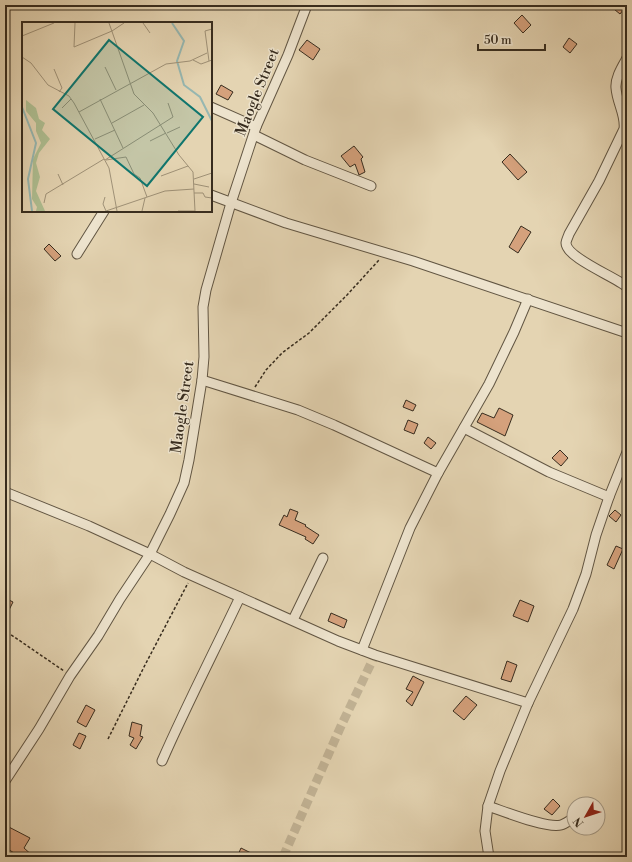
<svg xmlns="http://www.w3.org/2000/svg" width="632" height="862" font-family="'Libre Bodoni',serif">
  <style>
    .building { fill: #d5a17c; stroke: #372c1e }
    .lines { fill: none; stroke-linecap: round; stroke-linejoin: round }
    .street-tunnel { stroke: #c1b294; stroke-width: 9; stroke-dasharray: 9 4.5; stroke-linecap: butt }
    .street-casing { stroke: #625643; stroke-width: 11 }
    .path { stroke: #372c1e; stroke-width: 1.5; stroke-dasharray: 3 2; stroke-linecap: butt }
    .street { stroke: #ede3cd; stroke-width: 9 }
    .labels { text-anchor: middle; stroke-width: 3; stroke-linejoin: round; paint-order: stroke }
    .street-label { font-size: 15px; fill: #372c1e; stroke: #ede3cd }
    .inset-river { fill: none; stroke: #96b7b1; stroke-width: 2 }
    .inset-road { fill: none; stroke: #9f9177; stroke-width: 1 }
    .view { fill: #0f766e; fill-opacity: 0.15; stroke: #0f766e; stroke-width: 2 }
    .inset-edge { fill: none; stroke: #372c1e; stroke-width: 2 }
  </style>
  <rect width="100%" height="100%" fill="#e4d4b2"/>
  <filter id="stains"><feTurbulence type="fractalNoise" baseFrequency=".005" numOctaves="4"/><feColorMatrix values="0 0 0 0 .2 0 0 0 0 .09 0 0 0 0 .02 0 0 0 .5 -.17"/></filter>
  <radialGradient id="worn" r=".72"><stop offset=".6" stop-color="#630" stop-opacity="0"/><stop offset="1" stop-color="#630" stop-opacity=".3"/></radialGradient>
  <g class="building">
    <path d="M609,5h18l-7,9z"/>
    <path d="M522,15l9,10 -8,8 -9,-10z"/>
    <path d="M569,38l8,6 -7,9 -7,-6z"/>
    <path d="M307,40l13,9 -7,11 -14,-10z"/>
    <path d="M221,85l12,7 -5,8 -12,-6z"/>
    <path d="M354,146l9,11 -2,2 4,13 -6,3 -4,-11 -5,3 -9,-11z"/>
    <path d="M510,154l17,18 -9,8 -16,-18z"/>
    <path d="M521,226l10,6 -13,21 -9,-6z"/>
    <path d="M49,244l12,12 -6,5 -11,-12z"/>
    <path d="M406,400l10,5 -3,6 -10,-4z"/>
    <path d="M499,408l14,7 -8,21 -28,-14 5,-9 12,5z"/>
    <path d="M408,420l10,4 -4,10 -10,-4z"/>
    <path d="M428,437l8,6 -5,6 -7,-6z"/>
    <path d="M560,450l8,8 -7,8 -9,-8z"/>
    <path d="M290,509l8,3 -3,8 11,5 -1,1 14,9 -6,9 -8,-5 1,-2 -27,-12 5,-10 3,2z"/>
    <path d="M615,510l6,5 -5,7 -7,-6z"/>
    <path d="M616,546l7,3 -9,20 -7,-4z"/>
    <path d="M5,598l8,4 -8,16z"/>
    <path d="M520,600l14,6 -6,16 -15,-6z"/>
    <path d="M331,613l16,7 -3,8 -16,-7z"/>
    <path d="M507,661l10,4 -6,17 -10,-3z"/>
    <path d="M413,676l11,6 -12,24 -6,-5 7,-9 -7,-3z"/>
    <path d="M466,696l11,9 -13,15 -11,-9z"/>
    <path d="M86,705l9,5 -9,17 -9,-5z"/>
    <path d="M132,722l10,3 -2,11 3,1 -7,12 -6,-4 4,-7 -5,-2z"/>
    <path d="M79,733l7,3 -6,13 -7,-4z"/>
    <path d="M553,799l7,7 -8,9 -8,-6z"/>
    <path d="M5,825l25,13 -6,10 10,9h-10l-5,-5 -2,3 -12,-8z"/>
    <path d="M241,848l18,9h-22z"/>
  </g>
  <g class="lines">
    <path class="street-tunnel" d="M283,857l58,-131 34,-71"/>
    <defs>
      <g id="street">
        <path d="M627,58c-5,9 -12,20 -11,30 1,15 10,27 8,41l-25,52 -30,53c-1,3 -3,7 -3,9 0,15 50,34 61,44"/>
        <path d="M211,107l45,20"/>
        <path d="M254,135l51,25 66,26"/>
        <path d="M211,195l75,28 127,38 214,72"/>
        <path d="M77,254l27,-43"/>
        <path d="M202,380l96,30 36,15 104,48"/>
        <path d="M464,428l85,44 60,25"/>
        <path d="M5,492l84,34 61,28 34,18 154,69 37,14 153,48"/>
        <path d="M293,620l30,-62"/>
        <path d="M362,650l48,-122 28,-55 51,-89 25,-52 14,-33"/>
        <path d="M162,761c24,-55 52,-109 78,-164"/>
        <path d="M5,781l34,-52 31,-53 28,-40 22,-37 30,-45 20,-40 14,-31 5,-23 13,-80 2,-23 -1,-50 3,-17 25,-87 25,-76 32,-72 19,-50"/>
        <path d="M488,806c15,5 59,23 73,19 4,-1 9,-5 13,-7"/>
        <path d="M489,857l-4,-26 3,-25 12,-35 28,-68 45,-94 13,-35 10,-39 13,-38 18,-45"/>
      </g>
    </defs>
    <use href="#street" class="street-casing"/>
    <g class="path">
      <path d="M255,387l11,-17 16,-17 27,-20 38,-38 32,-35"/>
      <path d="M7,632l57,39"/>
      <path d="M108,739l37,-74 43,-82"/>
    </g>
    <use href="#street" class="street"/>
  </g>
  <g class="labels">
    <g class="street-label">
      <text transform="translate(257 92) rotate(-68)" y="5">Maogle Street</text>
      <text transform="translate(182 407) rotate(-82)" y="5">Maogle Street</text>
    </g>
  </g>
  <g transform="translate(22 22)">
    <rect width="190" height="190" fill="#e4d4b2"/>
    <path d="M4,78l10,8 3,11 6,4 -3,7 8,9 -11,14 -3,10 4,14 -4,14 9,20h-9l1,-4 -5,-8 1,-40 8,-16 -5,-12v-8l-10,-12z" fill="#aebe91"/>
    <path class="inset-river" d="M150,1l12,18 -7,20 7,24 16,12 12,24M0,85l14,36 -8,36 4,32"/>
    <path class="inset-road" d="M53,1l-1,24 38,-16 12,-8M87,1l25,71 19,19 26,42 14,17 2,39M121,1l7,10M0,14l32,-13M0,35l9,6 17,22 21,11 5,7 35,65 8,43M171,38l8,4 11,-4M187,39l-4,-30 7,-2M83,45l11,23M32,47l8,19 -3,4M78,77l23,49M40,86l9,-9M57,90l87,-48 24,-3 17,-8M90,101l32,-18M145,111l13,-6M73,117l20,-9M128,119l16,-8M83,138l68,-43 -5,-14M84,138l20,-3 8,17 6,4 7,19M36,152l5,11M139,154l27,-10M172,157l18,-6M172,162l15,3M172,171h9l2,4 7,1M83,175l-2,7 3,7M22,181l2,-9 58,-35M84,189l59,-20 29,-2M120,189l3,-13M156,189h17"/>
    <path class="view" d="M87,18l94,77 -56,69 -94,-77z"/>
    <rect width="190" height="190" class="inset-edge"/>
  </g>
  <rect width="632" height="862" fill="none" stroke="#e4d4b2" stroke-width="20"/>
  <rect x="6" y="6" width="620" height="850" fill="none" stroke="#372c1e" stroke-width="2"/>
  <rect x="10" y="10" width="612" height="842" fill="none" stroke="#372c1e"/>
  <g transform="translate(586 816) rotate(231)"><circle r="19" fill="#ede3cd" stroke="#a49a87"/>
  <path d="M0-3L7 15L0 10L-7 15Z" fill="#8f2418"/>
  <text y="-6" font-size="11" font-weight="bold" text-anchor="middle" fill="#372c1e">N</text>
  </g>
  <path d="M478 44v6h67v-6" fill="none" stroke="#372c1e" stroke-width="2"/>
  <text x="484" y="44" font-size="12" fill="#372c1e" stroke="#ede3cd" stroke-width="3" paint-order="stroke">50 m</text>
  <rect width="100%" height="100%" filter="url(#stains)"/>
  <rect width="100%" height="100%" fill="url(#worn)"/>
</svg>
